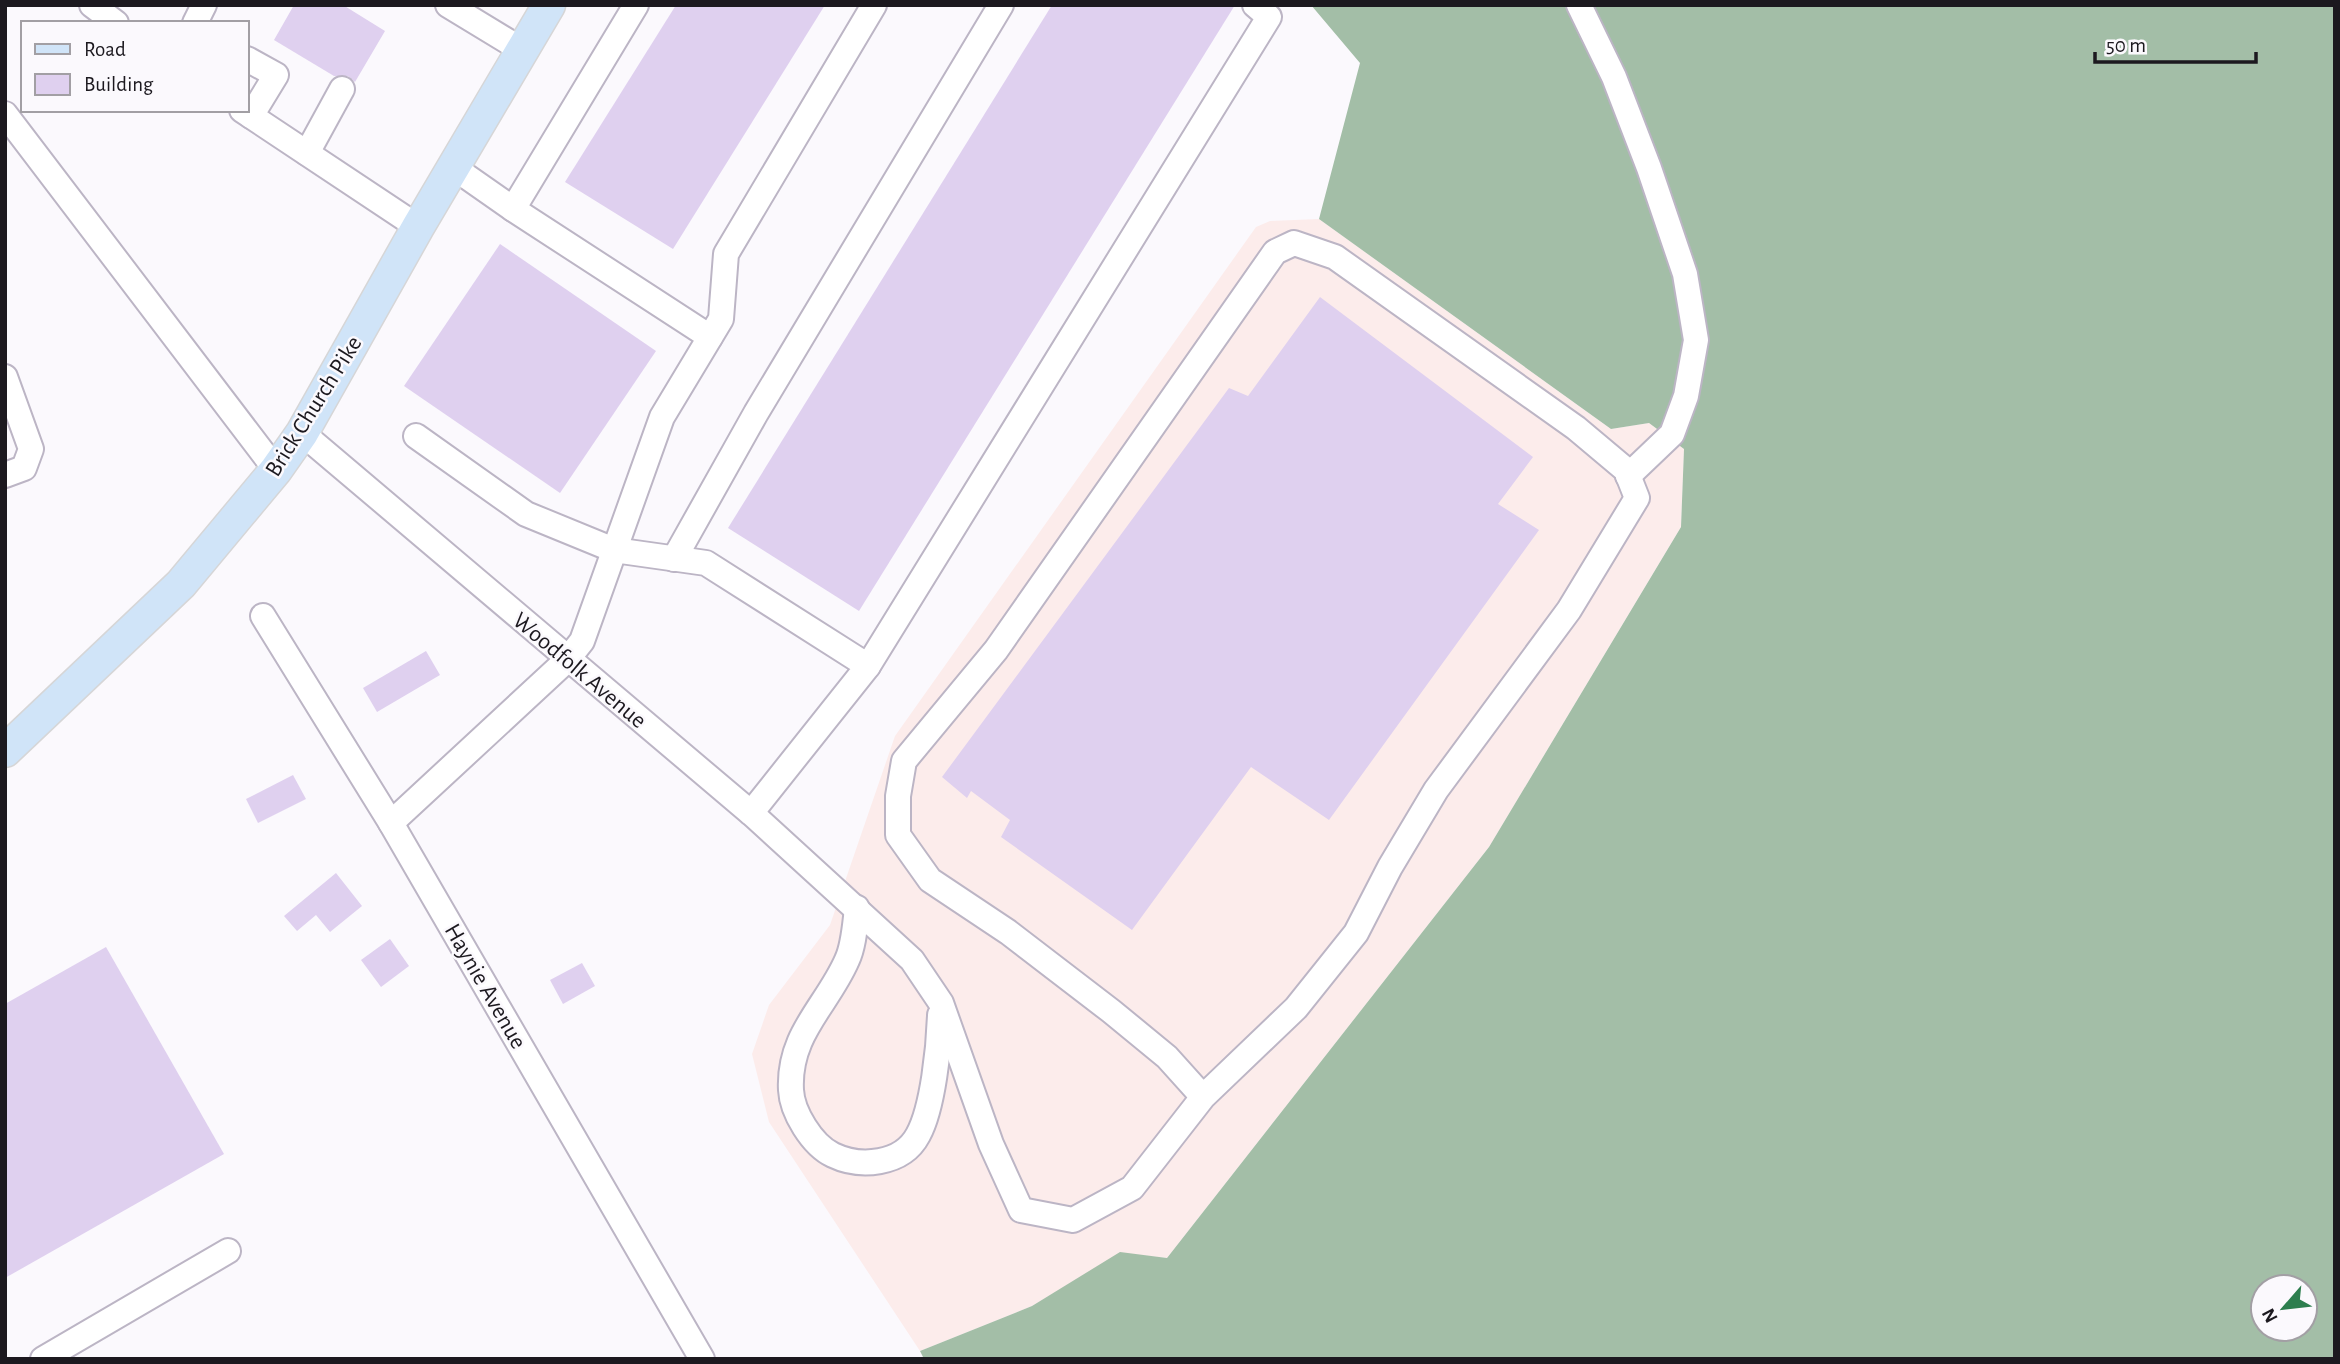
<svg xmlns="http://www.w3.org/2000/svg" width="2340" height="1364" font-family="'Alegreya Sans',sans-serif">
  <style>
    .industrial { fill: #fceceb }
    .forest { fill: #a3bea7; fill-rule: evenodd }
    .building { fill: #dfd0ef }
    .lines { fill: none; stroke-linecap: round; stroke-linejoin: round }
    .minor-casing { stroke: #bcb5c5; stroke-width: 28 }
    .major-casing { stroke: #d6d6d7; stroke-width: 35 }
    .minor { stroke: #fff; stroke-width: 24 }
    .major { stroke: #d0e4f8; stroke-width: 32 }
    .labels { text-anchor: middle; stroke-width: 5; stroke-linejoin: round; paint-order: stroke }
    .street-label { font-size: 24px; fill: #1c191f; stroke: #fbf9fd }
  </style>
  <rect width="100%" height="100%" fill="#fbf9fd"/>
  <path class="industrial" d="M1319,219l292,210 38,-6 35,26 -3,78 -192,320 -322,411 -47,-5 -88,53 -112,45 -151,-229 -17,-68 17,-49 61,-80 65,-189 361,-509 14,-6z"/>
  <path class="forest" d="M1311,5h1024v1354h-1411l-4,-8 112,-45 88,-54 47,6 322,-411 192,-320 3,-78 -35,-26 -38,6 -292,-210 41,-156zM2263,1287h42v42h-42z"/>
  <g class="building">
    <path d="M294,5h49l42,26 -30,51 -7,-6h-14l-60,-36z"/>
    <path d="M676,5h149l-152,244 -108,-67z"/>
    <path d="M1052,5h183l-376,606 -131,-83z"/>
    <path d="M500,244l156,107 -96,142 -156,-107z"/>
    <path d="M1320,297l213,160 -35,47 41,26 -210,290 -78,-53 -119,163 -131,-93 9,-17 -39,-29 -4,7 -25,-21 287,-389 19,8z"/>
    <path d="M426,651l14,24 -63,37 -14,-24z"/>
    <path d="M293,775l13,24 -48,24 -12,-24z"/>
    <path d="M336,873l26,33 -32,26 -14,-17 -19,16 -13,-15z"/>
    <path d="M390,939l19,27 -28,21 -20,-27z"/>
    <path d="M106,947l118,207 -219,124v-274z"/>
    <path d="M582,963l13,23 -32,18 -13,-24z"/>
  </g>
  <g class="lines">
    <defs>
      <g id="minor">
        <path d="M92,5l24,18"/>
        <path d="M448,5l74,45"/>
        <path d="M1579,5l35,72 35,91 36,106 11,66 -10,56 -14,38 -44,42"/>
        <path d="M195,23l9,-18"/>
        <path d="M247,59l29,16 -25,41"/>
        <path d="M242,110l176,117"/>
        <path d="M5,114l271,356"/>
        <path d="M307,153l35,-64"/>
        <path d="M453,167l60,42 123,-204"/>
        <path d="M513,209l197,128"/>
        <path d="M5,377l26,72 -7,19 -19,7"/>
        <path d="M302,433l449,380 161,147 29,43 50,141 30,66 52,10 59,-32 71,-91 93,-89 60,-75 34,-66 46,-77 133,-180 68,-112 -11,-28 -50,-42 -241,-171 -41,-14 -19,9 -279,398 -92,111 -6,35v39l32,45 78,52 103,79 56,46 36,40"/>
        <path d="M416,436l110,78 88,36 92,13 162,103 -117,147"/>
        <path d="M674,559l82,-146 245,-408"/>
        <path d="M263,616l128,207 311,536"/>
        <path d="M868,666l401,-649 -14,-12"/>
        <path d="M391,823l176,-163 15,-19 80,-224 59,-98 5,-65 148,-249"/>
        <path d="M857,908c-2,16 -3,37 -10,52 -20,46 -59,74 -56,130 1,22 21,55 42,65 27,13 69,10 85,-20 15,-27 21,-88 22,-120"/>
        <path d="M43,1359l185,-108"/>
      </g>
      <path id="major" d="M5,751l176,-167 95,-114 26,-37 116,-206 131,-222"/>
    </defs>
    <use href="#minor" class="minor-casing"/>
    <use href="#major" class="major-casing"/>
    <use href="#minor" class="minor"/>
    <use href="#major" class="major"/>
  </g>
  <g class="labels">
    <g class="street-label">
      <text transform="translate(313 406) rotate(-58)" y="8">Brick Church Pike</text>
      <text transform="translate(580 670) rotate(40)" y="8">Woodfolk Avenue</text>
      <text transform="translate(486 986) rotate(60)" y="8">Haynie Avenue</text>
    </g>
  </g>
  <rect width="2340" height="1364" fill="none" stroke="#1c191f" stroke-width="14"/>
  <rect x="21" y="21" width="228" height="91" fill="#fbf9fd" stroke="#a29fa4" stroke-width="2"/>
  <rect x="35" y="44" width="35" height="10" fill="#d0e4f8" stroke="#a29fa4" stroke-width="2"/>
  <text x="84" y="56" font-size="21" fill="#1c191f">Road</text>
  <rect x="35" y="74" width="35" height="21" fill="#dfd0ef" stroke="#a29fa4" stroke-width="2"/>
  <text x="84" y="91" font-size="21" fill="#1c191f">Building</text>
  <g transform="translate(2284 1308) rotate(242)"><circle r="33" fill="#fbf9fd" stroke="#a29fa4" stroke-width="2"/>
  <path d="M0-5L12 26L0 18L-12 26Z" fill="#2d7e4e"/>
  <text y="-10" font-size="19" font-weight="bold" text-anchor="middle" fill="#1c191f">N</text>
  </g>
  <path d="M2095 52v10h161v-10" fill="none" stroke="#1c191f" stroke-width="3.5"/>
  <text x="2106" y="52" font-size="21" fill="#1c191f" stroke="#fbf9fd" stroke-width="5" paint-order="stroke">50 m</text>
</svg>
